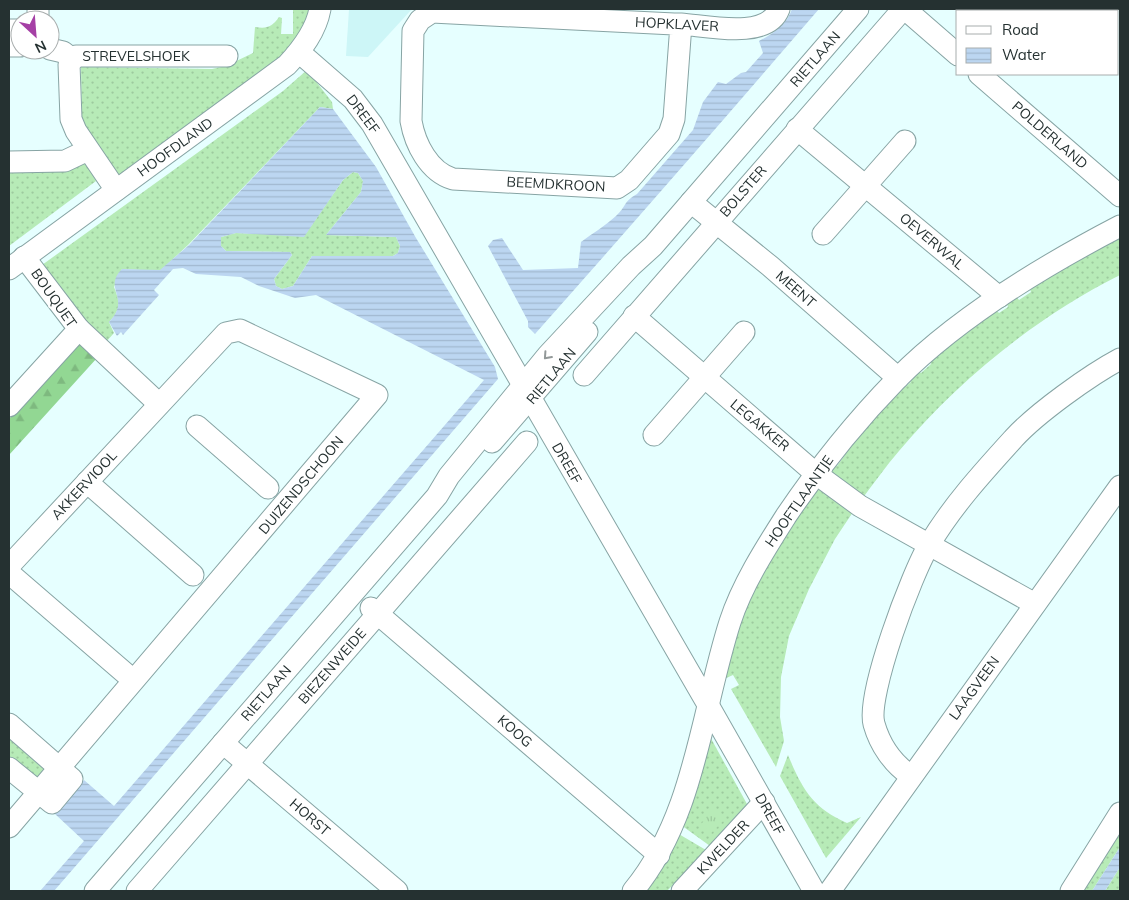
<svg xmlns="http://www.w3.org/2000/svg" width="1129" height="900" font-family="Mulish,sans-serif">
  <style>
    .built { fill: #cdf6f7 }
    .grass { fill: url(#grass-dots) }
    .forest { fill: url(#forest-firs) }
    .park { fill: url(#park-tufts) }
    .water { fill: url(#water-rules); fill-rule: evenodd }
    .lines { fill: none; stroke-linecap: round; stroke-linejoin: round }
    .minor-casing { stroke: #87a4a4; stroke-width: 23 }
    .minor { stroke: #fff; stroke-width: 21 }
    .oneway { stroke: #929898 }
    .labels { text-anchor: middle; stroke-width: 4.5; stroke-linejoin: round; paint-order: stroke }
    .street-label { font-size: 14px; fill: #253131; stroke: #fff }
  </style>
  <defs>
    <pattern id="grass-dots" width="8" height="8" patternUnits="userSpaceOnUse" patternTransform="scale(1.25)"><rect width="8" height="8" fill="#b7ebb7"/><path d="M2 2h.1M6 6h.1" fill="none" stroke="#9dca9e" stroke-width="1.8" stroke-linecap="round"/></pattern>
    <pattern id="forest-firs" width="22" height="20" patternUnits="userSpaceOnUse" patternTransform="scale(1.25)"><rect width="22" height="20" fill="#92d793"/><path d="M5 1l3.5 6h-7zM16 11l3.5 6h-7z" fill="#7eb97f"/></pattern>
    <pattern id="park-tufts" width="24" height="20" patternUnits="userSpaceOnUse" patternTransform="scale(1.25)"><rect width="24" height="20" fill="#b7ebb7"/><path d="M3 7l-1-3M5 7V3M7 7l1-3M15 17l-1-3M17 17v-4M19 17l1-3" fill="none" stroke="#9dca9e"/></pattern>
    <pattern id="water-rules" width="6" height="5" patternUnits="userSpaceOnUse" patternTransform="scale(1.25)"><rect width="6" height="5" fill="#bcd6f1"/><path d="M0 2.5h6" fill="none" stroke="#a1b8cf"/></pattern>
  </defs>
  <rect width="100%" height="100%" fill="#e6ffff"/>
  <path class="built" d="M349,9h63l-44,48 -22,-1z"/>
  <g class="grass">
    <path d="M293,9h21l-27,46 -169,123 -36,-53 -1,-58 131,2 14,-3 27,-13 2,-26c12,2 17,0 24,-10l3,1 -1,16h12z"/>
    <path d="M307,70l25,32 1,7 -13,-2 -132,138 -28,26 -38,-2 -8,18c6,15 7,23 -5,35l5,11 -8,9 -23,-19 -41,-58 241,-174z"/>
    <path d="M85,160l11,21 -87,65v-77z"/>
    <path d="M353,172l5,1 5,8 -2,11 -35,43 70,2 4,9 -2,7 -5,3h-81l-19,30 -11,3 -6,-3 -2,-7 18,-24 -2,-3 -64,-1 -5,-5v-9l15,-4 68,3 39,-56z"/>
    <path d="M1120,235v40c-84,42 -161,105 -221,176 -13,15 -25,32 -37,48l-39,-26 6,-9 8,2 8,-11 -4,-5 54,-59 4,1 12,-10 -3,-3 10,-8 3,2 10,-9 -2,-4 66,-51 4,4 9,-6 -2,-5 10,-6 3,4 12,-8 -3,-7z"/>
    <path d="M815,484l40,25 -20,30 -26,50 -20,47 -8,41 -1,40 4,24 -8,26 -45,-78 8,-4 -6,-10 -9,4c12,-72 54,-133 91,-195z"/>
    <path d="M9,730l45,39 -15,17 -30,-26z"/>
    <path d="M708,733l39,71 -37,42 -29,-21z"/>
    <path d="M788,755c14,34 25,53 59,68l14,-6 -35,41 -46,-82z"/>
    <path d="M1120,827v20l-28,44h-13z"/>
    <path d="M677,833l29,17 -39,41h-27z"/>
    <path d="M1120,867v24h-15z"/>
  </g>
  <path class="forest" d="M77,339l20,19 -88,97v-36l53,-59z"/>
  <path class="park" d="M712,806l14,12 -15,15 -10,-9 7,-7 -4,-4z"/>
  <g class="water">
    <path d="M792,9h27c-94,109 -188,217 -284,325l-7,-7v-6l-40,-75 5,-6 9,-2 21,32 55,-2 3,-26c12,-9 24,-16 35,-26 10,-9 7,-14 21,-22l56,-64 10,-28 15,-20 8,2 15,-11 5,-1 17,-19 -4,-12c14,-7 28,-17 33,-32z"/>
    <path d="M320,107l13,2 43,58 40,71 79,129 3,12 -444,512h-14l44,-50 -29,-27 29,-34 30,26 370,-426 -168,-85 -21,3 -36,-12 -18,-9 -45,-3 -13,-6 -10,1 -19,21 5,5 -36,40 -2,-3 -4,4 -8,-14c23,-24 -7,-33 13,-53l38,1 29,-25zM353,172l5,1 5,8 -2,11 -35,43 70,2 4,9 -2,7 -5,3h-81l-19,30 -11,3 -6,-3 -2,-7 18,-24 -2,-3 -64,-1 -5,-5v-9l15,-4 68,4 39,-57z"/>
    <path d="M1120,847v20l-15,24h-13z"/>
  </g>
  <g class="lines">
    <defs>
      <g id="minor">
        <path d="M905,9l53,46"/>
        <path d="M38,20v-11"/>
        <path d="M681,24l-7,95 -5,15 -40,46 -12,8 -164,-9c-24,-7 -38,-35 -42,-58l2,-90 7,-11 12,-8 242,12h7c27,2 86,16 98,-15"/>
        <path d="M9,30h11"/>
        <path d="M9,46h11"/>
        <path d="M50,49l13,3 8,6"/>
        <path d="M299,52l54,47 19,25 335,579 107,188"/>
        <path d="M979,74l141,122"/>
        <path d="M797,129l202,168"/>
        <path d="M9,162l56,-1 23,-11"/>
        <path d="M116,190l-40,-59 -5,-12 -2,-55 7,-8h151"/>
        <path d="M691,202l79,64 128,112"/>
        <path d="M823,234l82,-93"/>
        <path d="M9,269l278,-204c15,-16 29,-34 33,-56"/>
        <path d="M634,316l181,157 45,33 175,98"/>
        <path d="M79,329l80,75"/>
        <path d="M584,375l319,-366"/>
        <path d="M9,406l70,-77 -55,-72"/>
        <path d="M197,426l71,62"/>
        <path d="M654,435l90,-103"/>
        <path d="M492,442l95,-110"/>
        <path d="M87,482l106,93"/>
        <path d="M9,566l217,-233 14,-3 137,65 -368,432"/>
        <path d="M9,573l124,107"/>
        <path d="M371,608l288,247"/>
        <path d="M9,724l63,55 -20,24 -43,-35"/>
        <path d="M223,743l174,148"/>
        <path d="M911,776c-18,-12 -31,-31 -37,-52 -8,-29 38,-151 55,-179 23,-39 55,-74 85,-107 23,-25 76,-63 106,-79"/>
        <path d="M95,891l342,-395 12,-20 99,-121 83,-89 22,-20 205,-237"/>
        <path d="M137,891l390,-449"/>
        <path d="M633,891c62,-75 68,-178 97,-269 12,-37 35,-73 56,-106 33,-49 70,-95 111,-137 60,-61 148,-114 223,-153"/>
        <path d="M682,891l82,-89"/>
        <path d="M830,891l290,-405"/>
        <path d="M1071,891l49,-78"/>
      </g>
    </defs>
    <use href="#minor" class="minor-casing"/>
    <use href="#minor" class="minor"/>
  </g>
  <defs><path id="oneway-chevron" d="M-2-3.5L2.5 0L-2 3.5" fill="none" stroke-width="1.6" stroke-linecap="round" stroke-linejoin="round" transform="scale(1.25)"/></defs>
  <use class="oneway" href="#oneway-chevron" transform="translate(547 356) rotate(132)"/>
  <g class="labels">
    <g class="street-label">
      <text transform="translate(677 24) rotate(3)" y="5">HOPKLAVER</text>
      <text x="136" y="61">STREVELSHOEK</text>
      <text transform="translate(815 59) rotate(-49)" y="5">RIETLAAN</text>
      <text transform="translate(363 114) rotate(53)" y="5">DREEF</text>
      <text transform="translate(1050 135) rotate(41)" y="5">POLDERLAND</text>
      <text transform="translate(175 147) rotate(-36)" y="5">HOOFDLAND</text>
      <text transform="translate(556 184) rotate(3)" y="5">BEEMDKROON</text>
      <text transform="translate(743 191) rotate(-49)" y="5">BOLSTER</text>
      <text transform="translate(932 241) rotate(40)" y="5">OEVERWAL</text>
      <text transform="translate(796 289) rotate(41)" y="5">MEENT</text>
      <text transform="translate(54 298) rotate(55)" y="5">BOUQUET</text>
      <text transform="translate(551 376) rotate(-50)" y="5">RIETLAAN</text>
      <text transform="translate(760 425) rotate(40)" y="5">LEGAKKER</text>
      <text transform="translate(567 463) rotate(60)" y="5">DREEF</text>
      <text transform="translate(84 485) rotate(-47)" y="5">AKKERVIOOL</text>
      <text transform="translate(301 485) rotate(-50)" y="5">DUIZENDSCHOON</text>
      <text transform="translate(799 501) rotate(-55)" y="5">HOOFTLAANTJE</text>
      <text transform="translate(332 666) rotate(-49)" y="5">BIEZENWEIDE</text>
      <text transform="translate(974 688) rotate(-54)" y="5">LAAGVEEN</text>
      <text transform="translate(266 693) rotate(-49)" y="5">RIETLAAN</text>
      <text transform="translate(515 731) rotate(41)" y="5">KOOG</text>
      <text transform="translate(770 814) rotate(61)" y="5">DREEF</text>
      <text transform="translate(310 817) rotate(41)" y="5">HORST</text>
      <text transform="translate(723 847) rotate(-47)" y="5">KWELDER</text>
    </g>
  </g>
  <rect width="1129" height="900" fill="none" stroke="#253131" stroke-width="20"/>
  <rect x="956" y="10" width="162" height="65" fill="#ffffff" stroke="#a8adad"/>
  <rect x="966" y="26" width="25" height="8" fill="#ffffff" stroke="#a8adad"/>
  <text x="1002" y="35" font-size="15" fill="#253131">Road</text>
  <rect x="966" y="48" width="25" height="15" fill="url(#water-rules)" stroke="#a8adad"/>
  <text x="1002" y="60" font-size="15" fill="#253131">Water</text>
  <g transform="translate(35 35) rotate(154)"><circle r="24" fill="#ffffff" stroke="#a8adad"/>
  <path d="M0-4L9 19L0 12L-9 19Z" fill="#a540a5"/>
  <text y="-8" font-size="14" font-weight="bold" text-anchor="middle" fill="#253131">N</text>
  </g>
</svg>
